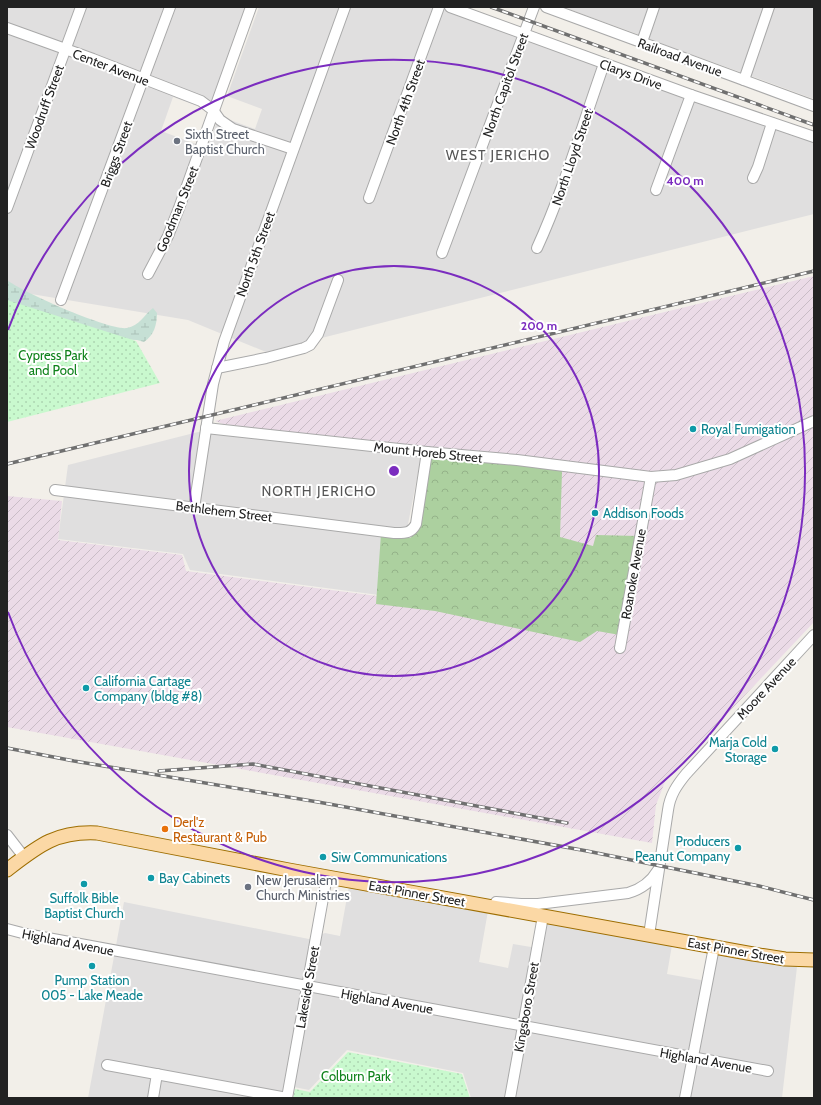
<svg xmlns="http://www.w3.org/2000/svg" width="821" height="1105" font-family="Cabin,sans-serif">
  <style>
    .residential { fill: #e0dfdf }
    .industrial { fill: url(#industrial-furrows) }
    .forest { fill: url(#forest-crowns) }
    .wetland { fill: url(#wetland-marsh) }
    .park { fill: url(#park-dots) }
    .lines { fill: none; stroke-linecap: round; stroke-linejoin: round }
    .minor-casing { stroke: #a9a9a9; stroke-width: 12 }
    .major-casing { stroke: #9e6e02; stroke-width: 15 }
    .minor { stroke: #fff; stroke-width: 10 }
    .major { stroke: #fbd8a5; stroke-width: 13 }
    .rail-casing { stroke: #707070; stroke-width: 3.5 }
    .rail { stroke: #fff; stroke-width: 2; stroke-dasharray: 6; stroke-linecap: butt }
    .ring { fill: none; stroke: #7b2cbf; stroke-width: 2 }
    .worship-dot { fill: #6b7280; stroke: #fff; stroke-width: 1.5 }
    .culture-dot { fill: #0f9aa8; stroke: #fff; stroke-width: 1.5 }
    .food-dot { fill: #e8710a; stroke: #fff; stroke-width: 1.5 }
    .labels { text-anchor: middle; stroke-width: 4; stroke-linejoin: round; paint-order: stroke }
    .street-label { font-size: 13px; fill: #222; stroke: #fff }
    .worship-label { font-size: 13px; fill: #5b616d; stroke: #fff; text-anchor: start }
    .park-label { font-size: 13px; fill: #0e821a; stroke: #fff }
    .culture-label { font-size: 13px; fill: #0d838f; stroke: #fff; text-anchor: start }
    .food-label { font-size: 13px; fill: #c56008; stroke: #fff; text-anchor: start }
    .neighbourhood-label { font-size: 14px; letter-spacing: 1px; fill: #555; stroke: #fff }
    .centre { fill: #7b2cbf; stroke: #fff; stroke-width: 2 }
    .ring-label { font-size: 12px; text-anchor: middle; font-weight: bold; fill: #7b2cbf; stroke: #fff; stroke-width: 4; stroke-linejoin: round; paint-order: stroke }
  </style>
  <defs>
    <pattern id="industrial-furrows" width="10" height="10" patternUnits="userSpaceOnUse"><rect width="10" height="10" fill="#ebdbe7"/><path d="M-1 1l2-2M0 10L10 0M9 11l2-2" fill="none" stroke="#c9bcc6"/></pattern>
    <pattern id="forest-crowns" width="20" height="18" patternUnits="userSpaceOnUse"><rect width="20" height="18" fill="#acd09f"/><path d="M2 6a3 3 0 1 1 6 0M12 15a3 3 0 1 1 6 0" fill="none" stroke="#94b289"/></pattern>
    <pattern id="wetland-marsh" width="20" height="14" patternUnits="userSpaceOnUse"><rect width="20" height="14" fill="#c6e0d5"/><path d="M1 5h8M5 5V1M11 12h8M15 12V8" fill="none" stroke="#aac0b7"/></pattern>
    <pattern id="park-dots" width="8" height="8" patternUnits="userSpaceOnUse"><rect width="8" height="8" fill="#c9f9ce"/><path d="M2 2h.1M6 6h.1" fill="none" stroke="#acd5b1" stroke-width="1.8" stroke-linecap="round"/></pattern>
  </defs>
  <rect width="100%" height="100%" fill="#f2efe9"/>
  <g class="residential">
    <path d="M7,7h242l-38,104 -38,-14 -12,34 46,17 12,-32 36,13 7,-20 -35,-13 32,-89h201l354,130v77l-548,138 -78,-32 -181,-30z"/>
    <path d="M563,7h86l-9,28z"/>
    <path d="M660,7h154v92l-165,-60z"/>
    <path d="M198,432l223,25 -27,140 -204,-27 -7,-16 -125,-15 10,-74z"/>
    <path d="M349,886l139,25 -9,51 29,6 5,-24 30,5 4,-26 125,22 -5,29 45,8 6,-27 79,12 -15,131h-311l-8,-25 -116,-23 -38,40 -25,-5 -3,13h-193l36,-196 185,37 16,-6 15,3z"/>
  </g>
  <path class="industrial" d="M814,276v346l-148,157 -10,26 -4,38 -645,-116v-231l55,5 -4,39 124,15 4,16 222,29 74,-145 -259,-31 -8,-3z"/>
  <path class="forest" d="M432,455l130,16 -2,66 33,9 3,-11 42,1 -18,99 -23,-4 -17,11 -145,-31 -59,-7 5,-70 29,4 7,-6z"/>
  <path class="wetland" d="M7,280c15,12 103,51 120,48 12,-2 17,-13 26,-20l4,5c0,12 -3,22 -13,29l-7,-2 -20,-1 -110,-10z"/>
  <g class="park">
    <path d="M7,300l129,41 24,42 -153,39z"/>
    <path d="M348,1052l114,22 8,24h-177l2,-9 15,3z"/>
  </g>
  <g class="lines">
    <defs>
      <g id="minor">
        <path d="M450,7l241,88 123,42"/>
        <path d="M546,7l268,99"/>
        <path d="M7,28l86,31 108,42 12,9 7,10 13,9 60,20"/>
        <path d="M642,42l12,-35"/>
        <path d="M744,80l25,-73"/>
        <path d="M753,178l5,-11 14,-44"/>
        <path d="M656,190l35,-95"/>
        <path d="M369,198l70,-191"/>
        <path d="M7,208l74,-201"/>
        <path d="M537,248c27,-59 45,-122 67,-184"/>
        <path d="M442,253l92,-246"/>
        <path d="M148,274l20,-38 11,-28 72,-201"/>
        <path d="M61,300l109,-293"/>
        <path d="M217,368l49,-10 38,-10 6,-3 8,-11 20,-54"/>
        <path d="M206,428l221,24 90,8 134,17 25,-2 54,-16 84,-38"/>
        <path d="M55,490l339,43c10,0 17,1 22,-9l11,-72"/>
        <path d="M194,508l19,-124 11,-42 121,-335"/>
        <path d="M620,648l31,-171"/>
        <path d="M7,835l17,22"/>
        <path d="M496,902l25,2h17l90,-11c14,-4 23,-11 30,-23"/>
        <path d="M7,929l19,5 742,137"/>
        <path d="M649,935l19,-125c2,-15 9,-25 18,-36l128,-139"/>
        <path d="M107,1065l180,33"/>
        <path d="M153,1098l4,-24"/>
        <path d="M287,1098l40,-222"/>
        <path d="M510,1098l33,-182"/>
        <path d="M685,1098l29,-151"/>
      </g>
      <path id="major" d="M7,870c31,-24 49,-39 90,-37l192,37 464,84 32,5 29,1"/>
    </defs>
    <use href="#minor" class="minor-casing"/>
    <use href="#major" class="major-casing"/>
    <use href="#minor" class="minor"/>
    <use href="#major" class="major"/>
    <defs>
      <g id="rail">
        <path d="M491,7l323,118"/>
        <path d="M7,464l807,-193"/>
        <path d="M7,748l67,13 244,41 269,49 172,35 55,14"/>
        <path d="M159,771l94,-7 314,59"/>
      </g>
    </defs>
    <use href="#rail" class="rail-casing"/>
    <use href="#rail" class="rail"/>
  </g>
  <g class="ring">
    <circle cx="394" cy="471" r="205"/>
    <path d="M8 330A411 411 0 1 1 8 612"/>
  </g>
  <g class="worship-dot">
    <circle cx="177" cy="141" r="4"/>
    <circle cx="248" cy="887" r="4"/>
  </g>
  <g class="culture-dot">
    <circle cx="693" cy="429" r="4"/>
    <circle cx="595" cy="513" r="4"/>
    <circle cx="86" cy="688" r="4"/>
    <circle cx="775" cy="749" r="4"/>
    <circle cx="738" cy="848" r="4"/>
    <circle cx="323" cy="857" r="4"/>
    <circle cx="151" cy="878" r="4"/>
    <circle cx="84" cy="884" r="4"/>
    <circle cx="92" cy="966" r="4"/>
  </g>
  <circle class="food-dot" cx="165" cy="829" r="4"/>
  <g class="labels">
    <g class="street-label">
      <text transform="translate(680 57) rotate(20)" y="5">Railroad Avenue</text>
      <text transform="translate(111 67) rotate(21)" y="5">Center Avenue</text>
      <text transform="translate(631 74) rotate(20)" y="5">Clarys Drive</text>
      <text transform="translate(505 85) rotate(-70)" y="5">North Capitol Street</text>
      <text transform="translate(405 102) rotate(-70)" y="5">North 4th Street</text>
      <text transform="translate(44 107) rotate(-70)" y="5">Woodruff Street</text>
      <text transform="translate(116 154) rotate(-70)" y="5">Briggs Street</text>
      <text transform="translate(572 157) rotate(-71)" y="5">North Lloyd Street</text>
      <text transform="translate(177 209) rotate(-68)" y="5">Goodman Street</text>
      <text transform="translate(255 254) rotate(-70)" y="5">North 5th Street</text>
      <text transform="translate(428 452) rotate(6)" y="5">Mount Horeb Street</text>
      <text transform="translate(224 511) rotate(7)" y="5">Bethlehem Street</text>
      <text transform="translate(633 574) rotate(-80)" y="5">Roanoke Avenue</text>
      <text transform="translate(766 688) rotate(-47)" y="5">Moore Avenue</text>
      <text transform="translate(417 893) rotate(10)" y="5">East Pinner Street</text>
      <text transform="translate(68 942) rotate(11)" y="5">Highland Avenue</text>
      <text transform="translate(736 950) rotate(10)" y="5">East Pinner Street</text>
      <text transform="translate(307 987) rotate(-80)" y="5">Lakeside Street</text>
      <text transform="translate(387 1001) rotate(10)" y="5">Highland Avenue</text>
      <text transform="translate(526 1007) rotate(-80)" y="5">Kingsboro Street</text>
      <text transform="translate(706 1060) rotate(10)" y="5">Highland Avenue</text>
    </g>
    <g class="worship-label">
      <text x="185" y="139">Sixth Street<tspan x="185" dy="15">Baptist Church</tspan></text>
      <text x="256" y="885">New Jerusalem<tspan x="256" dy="15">Church Ministries</tspan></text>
    </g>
    <g class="park-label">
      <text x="53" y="360">Cypress Park<tspan x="53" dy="15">and Pool</tspan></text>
      <text x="356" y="1081">Colburn Park</text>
    </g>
    <g class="culture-label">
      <text x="701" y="434">Royal Fumigation</text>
      <text x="603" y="518">Addison Foods</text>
      <text x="94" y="686">California Cartage<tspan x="94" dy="15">Company (bldg #8)</tspan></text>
      <text x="767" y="747" text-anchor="end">Marja Cold<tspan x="767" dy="15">Storage</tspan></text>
      <text x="730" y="846" text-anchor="end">Producers<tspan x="730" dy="15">Peanut Company</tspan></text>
      <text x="331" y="862">Siw Communications</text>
      <text x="159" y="883">Bay Cabinets</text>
      <text x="84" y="903" text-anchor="middle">Suffolk Bible<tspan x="84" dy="15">Baptist Church</tspan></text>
      <text x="92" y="985" text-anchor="middle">Pump Station<tspan x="92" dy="15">005 - Lake Meade</tspan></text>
    </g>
    <g class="food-label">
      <text x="173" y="827">Derl'z<tspan x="173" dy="15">Restaurant &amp; Pub</tspan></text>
    </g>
    <g class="neighbourhood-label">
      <text x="498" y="160">WEST JERICHO</text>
      <text x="319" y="496">NORTH JERICHO</text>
    </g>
  </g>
  <circle cx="394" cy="471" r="6" class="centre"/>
  <g class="ring-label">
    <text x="685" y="185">400 m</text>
    <text x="539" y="330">200 m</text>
  </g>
  <rect width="821" height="1105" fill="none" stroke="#222222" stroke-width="16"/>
</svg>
